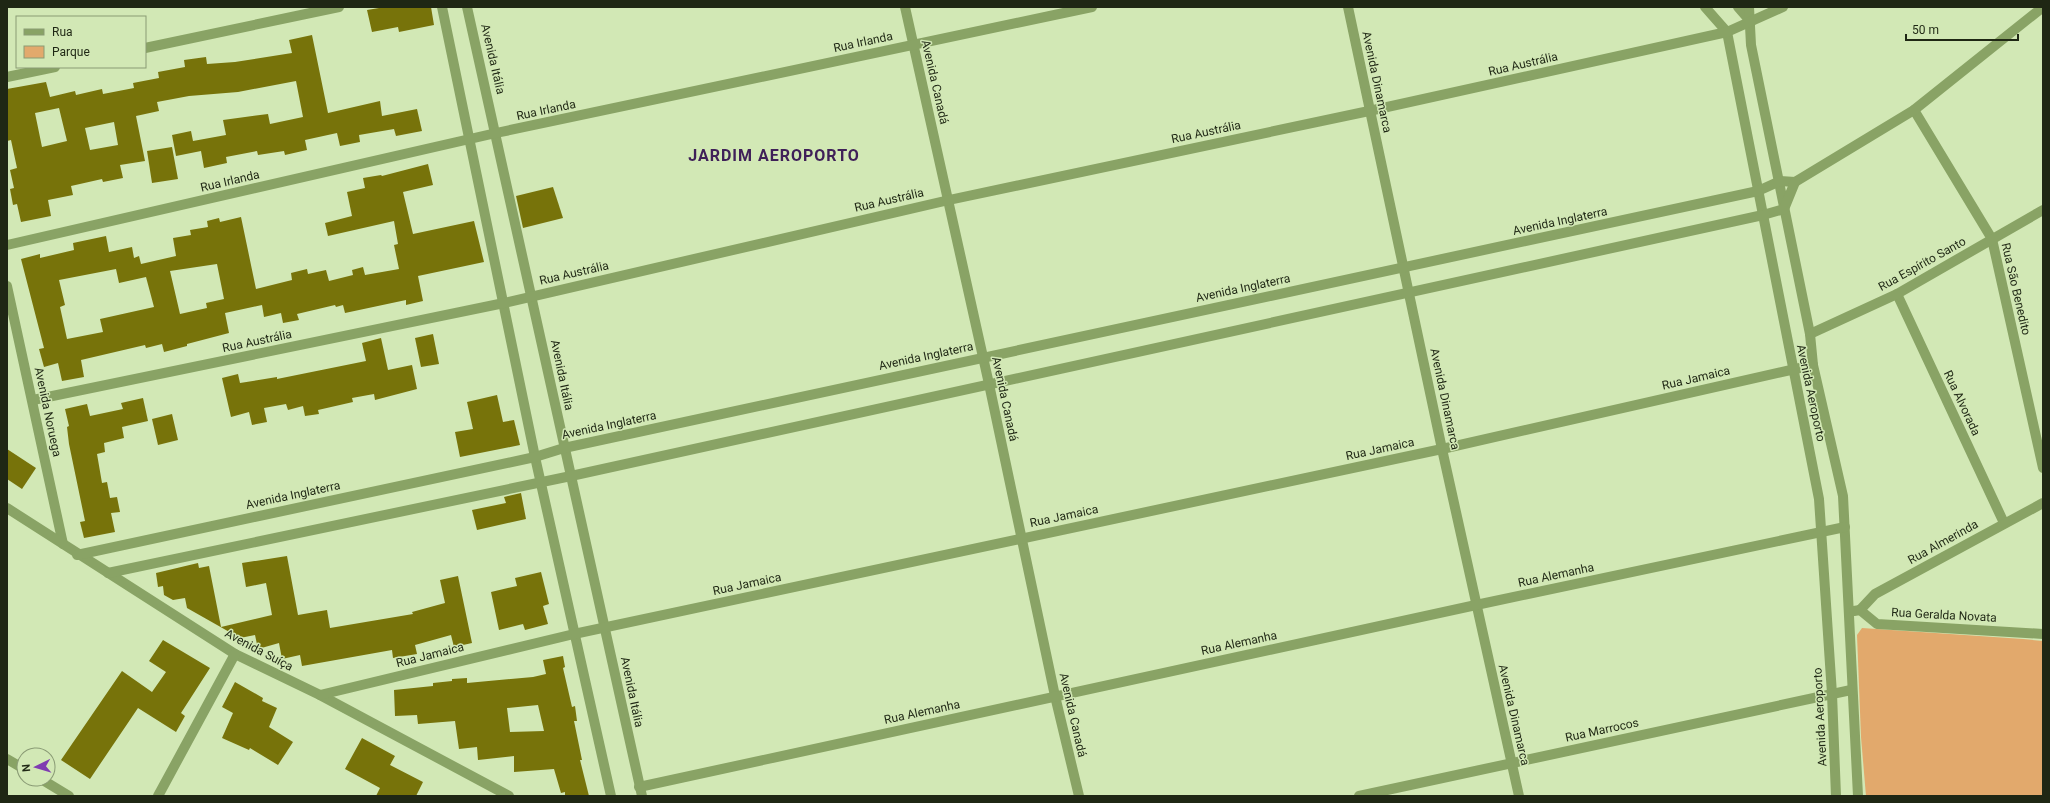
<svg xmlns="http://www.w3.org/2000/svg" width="2050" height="803" font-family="Roboto,sans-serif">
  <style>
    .green { fill: #e2a96c }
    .building { fill: #77730a; fill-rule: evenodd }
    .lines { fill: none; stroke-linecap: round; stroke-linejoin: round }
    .minor { stroke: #89a365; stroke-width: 10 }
    .labels { text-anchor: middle; stroke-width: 3; stroke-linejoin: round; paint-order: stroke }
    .street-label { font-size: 12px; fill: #1f2714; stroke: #d2e8b5 }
    .district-label { font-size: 16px; font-weight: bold; letter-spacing: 1px; fill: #3f2058; stroke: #d2e8b5 }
  </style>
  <rect width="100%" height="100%" fill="#d2e8b5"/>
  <path class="green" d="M1862,628l161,11 20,2v155h-177l-5,-59 -4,-102z"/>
  <g class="building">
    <path d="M385,7h46l3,18 -35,7 -1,-5 -26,5 -5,-22z"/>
    <path d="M312,35l16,78 52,-12 2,15 35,-7 5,22 -26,5 -2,-7 -35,6 1,7 -20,4 -3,-13 -32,7 2,10 -22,5 -1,-4 -26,4 -1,-4 -31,6 1,6 -23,5 -3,-17 -25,5 -4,-21 19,-4 2,10 33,-6 -3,-15 45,-6 2,10 33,-7 -7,-36 -58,11 -49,4 -32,6 2,9 -23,5 9,45 -25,4 3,13 -20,4 -1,-3 -31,7 2,9 -25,5 3,16 -30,6 -4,-18 -4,1 -3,-16 4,-1 -4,-18 7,-2 -6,-28 -4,1v-52l39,-7 4,15 25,-6 1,4 26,-6 1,5 31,-6 -1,-5 26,-5 -1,-6 27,-5 -1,-7 22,-3 1,7 28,-2 57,-9 -3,-13zM59,108l8,33 -25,6 -7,-34zM114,122l4,23 -28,5 -5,-22z"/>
    <path d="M172,147l6,32 -26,4 -5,-32z"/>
    <path d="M428,164l5,21 -30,7 10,42 61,-13 10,41 -66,14 5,25 -17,4v-5l-61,13 -2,-8 -7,2 -1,-2 -38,9 2,6 -16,3 -2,-10 -17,4 -2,-12 -37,8 4,20 -42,11v2l-23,6 -2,-8 -16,4 -1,-3 -64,15 3,17 -22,4 -4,-18 -14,4 -5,-18 5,-1 -23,-89 19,-5v4l34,-8 -1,-7 33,-7 3,16 23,-5 2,11 5,-2 2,8 35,-8 -3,-18 18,-3 -1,-5 18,-3 -1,-6 12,-3 1,4 21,-5 15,72 36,-9 -1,-7 16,-4 1,5 18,-4 3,11 24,-6 -1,-5 11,-3 2,8 34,-6 -5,-24 4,-1 -4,-23 -66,15 -3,-13 27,-7 -5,-24 18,-4 -2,-10 18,-3 1,1zM217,264l7,35 -18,4 1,5 -27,6 -10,-43zM116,269l3,14 27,-6 8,30 -54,12 3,13 -36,7 -7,-32 5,-2 -6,-25z"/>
    <path d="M553,187l10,31 -40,10 -7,-32z"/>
    <path d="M433,334l6,30 -18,3 -6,-29z"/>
    <path d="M381,338l7,32 24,-5 5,24 -42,11 -1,-6 -22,4 1,4 -35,8 1,4 -14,2 -2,-10 -15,4 -2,-6 -22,4 3,14 -15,3 -3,-13 -18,5 -9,-39 16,-4 2,9 37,-6v2l89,-18 -4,-18z"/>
    <path d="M497,395l6,27 11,-2 6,25 -60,12 -5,-25 18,-3 -6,-27z"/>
    <path d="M143,398l5,23 -26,6 2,11 -20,5 1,9 -8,2 5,29 5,-1 3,16 7,-1 3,15 -9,1 4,19 -31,6 -4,-16 5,-1 -16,-77 -2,-17 2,-1 -4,-17 22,-5 3,12 33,-7 -2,-6z"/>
    <path d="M172,414l6,26 -20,5 -6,-26z"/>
    <path d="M7,449l29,19 -14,21 -15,-10z"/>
    <path d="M521,493l5,26 -49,11 -5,-20 34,-7 -2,-6z"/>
    <path d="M287,556l11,59 29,-5 3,18 83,-14 -1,-2 33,-9 -5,-23 18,-4 14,67 -18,4 -3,-12 -36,10 2,9 -24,4 -1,-8 -90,16 -2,-11 -18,4 -3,-16 -21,6 -3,-14 -15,3 -53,-30 -2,-10 -12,2 -9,-5 -1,-9 -5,1 -2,-14 42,-10 1,5 10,-2 12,61 51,-12 -6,-32 -20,4 -4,-24z"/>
    <path d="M541,572l8,32 -6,2 5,18 -23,6 -2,-6 -24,6 -8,-38 26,-6 -2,-8z"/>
    <path d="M163,640l47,28 -29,45 4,3 -9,16 -38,-24 -48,71 -29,-19 61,-89 30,21 14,-20 -17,-11z"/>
    <path d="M563,656l2,11 -2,1 9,39 3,-1 2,15h-3l8,39h-2l9,36h-24v-4l-4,1 -7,-24 -40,3v-16l-36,4 -1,-13 -18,2 -4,-28 -37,3 -1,-9 -22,1 -1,-26 39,-4v-3l19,-2v-2l15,-1v5l66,-6 13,-3 -3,-14zM538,705l6,26 -34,1 -3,-24z"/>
    <path d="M235,682l28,16 -1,3 15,7 -8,19 24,15 -15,23 -28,-17 -1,2 -27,-12 11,-25 -11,-6z"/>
    <path d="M362,738l33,18 -5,9 33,17 -7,14h-40l4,-8 -35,-19z"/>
  </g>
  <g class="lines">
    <g class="minor">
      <path d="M442,7l93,450 76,339"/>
      <path d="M467,7l175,789"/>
      <path d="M905,7l84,377 66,312 24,100"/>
      <path d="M1348,7l94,442 77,347"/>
      <path d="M1705,7l22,25 92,467 13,195 4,102"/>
      <path d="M1738,7l13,15"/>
      <path d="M1749,7l2,38 59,289 3,31 30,131 15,300"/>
      <path d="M145,48l194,-41"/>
      <path d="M7,77l48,-10"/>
      <path d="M1914,110l78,129 51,229"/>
      <path d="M7,245l489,-112 596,-126"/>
      <path d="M7,286l56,258"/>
      <path d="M1897,294l107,229"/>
      <path d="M1810,334l87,-40 146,-84"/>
      <path d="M33,400l471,-97 445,-103 420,-89 358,-79 56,-25"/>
      <path d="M7,508l228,146 85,41 189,101"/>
      <path d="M77,555l458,-98 29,-9 1194,-257 22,-10 15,1 119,-72 129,-103"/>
      <path d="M108,573l463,-97 1192,-261 21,-6 11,-27"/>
      <path d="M1860,610l15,-16 168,-91"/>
      <path d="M1854,611l6,-1 17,14 166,10"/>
      <path d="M320,695l254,-61 868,-185 371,-84"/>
      <path d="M7,759l17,10"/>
      <path d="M41,779l28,17"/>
      <path d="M639,787l837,-182 369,-78"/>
      <path d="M158,796l77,-142"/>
      <path d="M1359,796l492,-106"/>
    </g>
  </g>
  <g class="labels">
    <g class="street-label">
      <text transform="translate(863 42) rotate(-12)" y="4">Rua Irlanda</text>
      <text transform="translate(493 59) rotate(77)" y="4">Avenida Itália</text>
      <text transform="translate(1523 64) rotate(-13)" y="4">Rua Austrália</text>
      <text transform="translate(935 82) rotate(77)" y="4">Avenida Canadá</text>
      <text transform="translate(1377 82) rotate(78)" y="4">Avenida Dinamarca</text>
      <text transform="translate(546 110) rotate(-12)" y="4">Rua Irlanda</text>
      <text transform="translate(1206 132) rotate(-12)" y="4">Rua Austrália</text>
      <text transform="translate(230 181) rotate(-13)" y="4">Rua Irlanda</text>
      <text transform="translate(889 200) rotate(-13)" y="4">Rua Austrália</text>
      <text transform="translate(1560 221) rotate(-12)" y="4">Avenida Inglaterra</text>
      <text transform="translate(1922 264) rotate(-29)" y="4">Rua Espírito Santo</text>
      <text transform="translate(574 273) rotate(-13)" y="4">Rua Austrália</text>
      <text transform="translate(1243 288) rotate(-12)" y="4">Avenida Inglaterra</text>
      <text transform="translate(2016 289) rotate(77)" y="4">Rua São Benedito</text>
      <text transform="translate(257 341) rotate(-12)" y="4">Rua Austrália</text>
      <text transform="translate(926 356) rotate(-12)" y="4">Avenida Inglaterra</text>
      <text transform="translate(562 375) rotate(78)" y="4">Avenida Itália</text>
      <text transform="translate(1696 378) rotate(-13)" y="4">Rua Jamaica</text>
      <text transform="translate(1811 393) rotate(78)" y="4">Avenida Aeroporto</text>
      <text transform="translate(1005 399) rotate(78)" y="4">Avenida Canadá</text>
      <text transform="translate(1445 399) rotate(78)" y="4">Avenida Dinamarca</text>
      <text transform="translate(1962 403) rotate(65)" y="4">Rua Alvorada</text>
      <text transform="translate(48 412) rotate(78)" y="4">Avenida Noruega</text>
      <text transform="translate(609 425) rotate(-12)" y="4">Avenida Inglaterra</text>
      <text transform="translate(1380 449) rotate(-12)" y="4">Rua Jamaica</text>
      <text transform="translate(293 495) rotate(-12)" y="4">Avenida Inglaterra</text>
      <text transform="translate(1064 516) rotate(-12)" y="4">Rua Jamaica</text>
      <text transform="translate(1943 542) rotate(-29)" y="4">Rua Almerinda</text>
      <text transform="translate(1556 575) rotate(-12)" y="4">Rua Alemanha</text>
      <text transform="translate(747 584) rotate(-12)" y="4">Rua Jamaica</text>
      <text transform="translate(1944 615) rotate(3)" y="4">Rua Geralda Novata</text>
      <text transform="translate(1239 643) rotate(-12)" y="4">Rua Alemanha</text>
      <text transform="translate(259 650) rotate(28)" y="4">Avenida Suíça</text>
      <text transform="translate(430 655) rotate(-14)" y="4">Rua Jamaica</text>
      <text transform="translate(632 692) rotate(78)" y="4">Avenida Itália</text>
      <text transform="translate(922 712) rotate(-12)" y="4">Rua Alemanha</text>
      <text transform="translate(1073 715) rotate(77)" y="4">Avenida Canadá</text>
      <text transform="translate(1514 715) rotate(77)" y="4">Avenida Dinamarca</text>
      <text transform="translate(1820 717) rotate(-93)" y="4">Avenida Aeroporto</text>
      <text transform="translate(1602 730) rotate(-12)" y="4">Rua Marrocos</text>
    </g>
    <g class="district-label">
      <text x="774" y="161">JARDIM AEROPORTO</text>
    </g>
  </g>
  <rect width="2050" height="803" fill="none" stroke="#1f2714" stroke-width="16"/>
  <rect x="16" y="16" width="130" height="52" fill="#d2e8b5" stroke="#8a9b75"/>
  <rect x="24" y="29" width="20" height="6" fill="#89a365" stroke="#8a9b75"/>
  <text x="52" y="36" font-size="12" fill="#1f2714">Rua</text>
  <rect x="24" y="46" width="20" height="12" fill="#e2a96c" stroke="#8a9b75"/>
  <text x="52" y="56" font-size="12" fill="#1f2714">Parque</text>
  <g transform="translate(36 767) rotate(265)"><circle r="19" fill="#d2e8b5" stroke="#8a9b75"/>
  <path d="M0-3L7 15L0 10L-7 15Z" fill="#7f3cb1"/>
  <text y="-6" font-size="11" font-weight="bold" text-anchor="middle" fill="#1f2714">N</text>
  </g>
  <path d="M1906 34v6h112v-6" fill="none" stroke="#1f2714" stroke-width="2"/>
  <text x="1912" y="34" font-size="12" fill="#1f2714" stroke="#d2e8b5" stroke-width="3" paint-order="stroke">50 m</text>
</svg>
